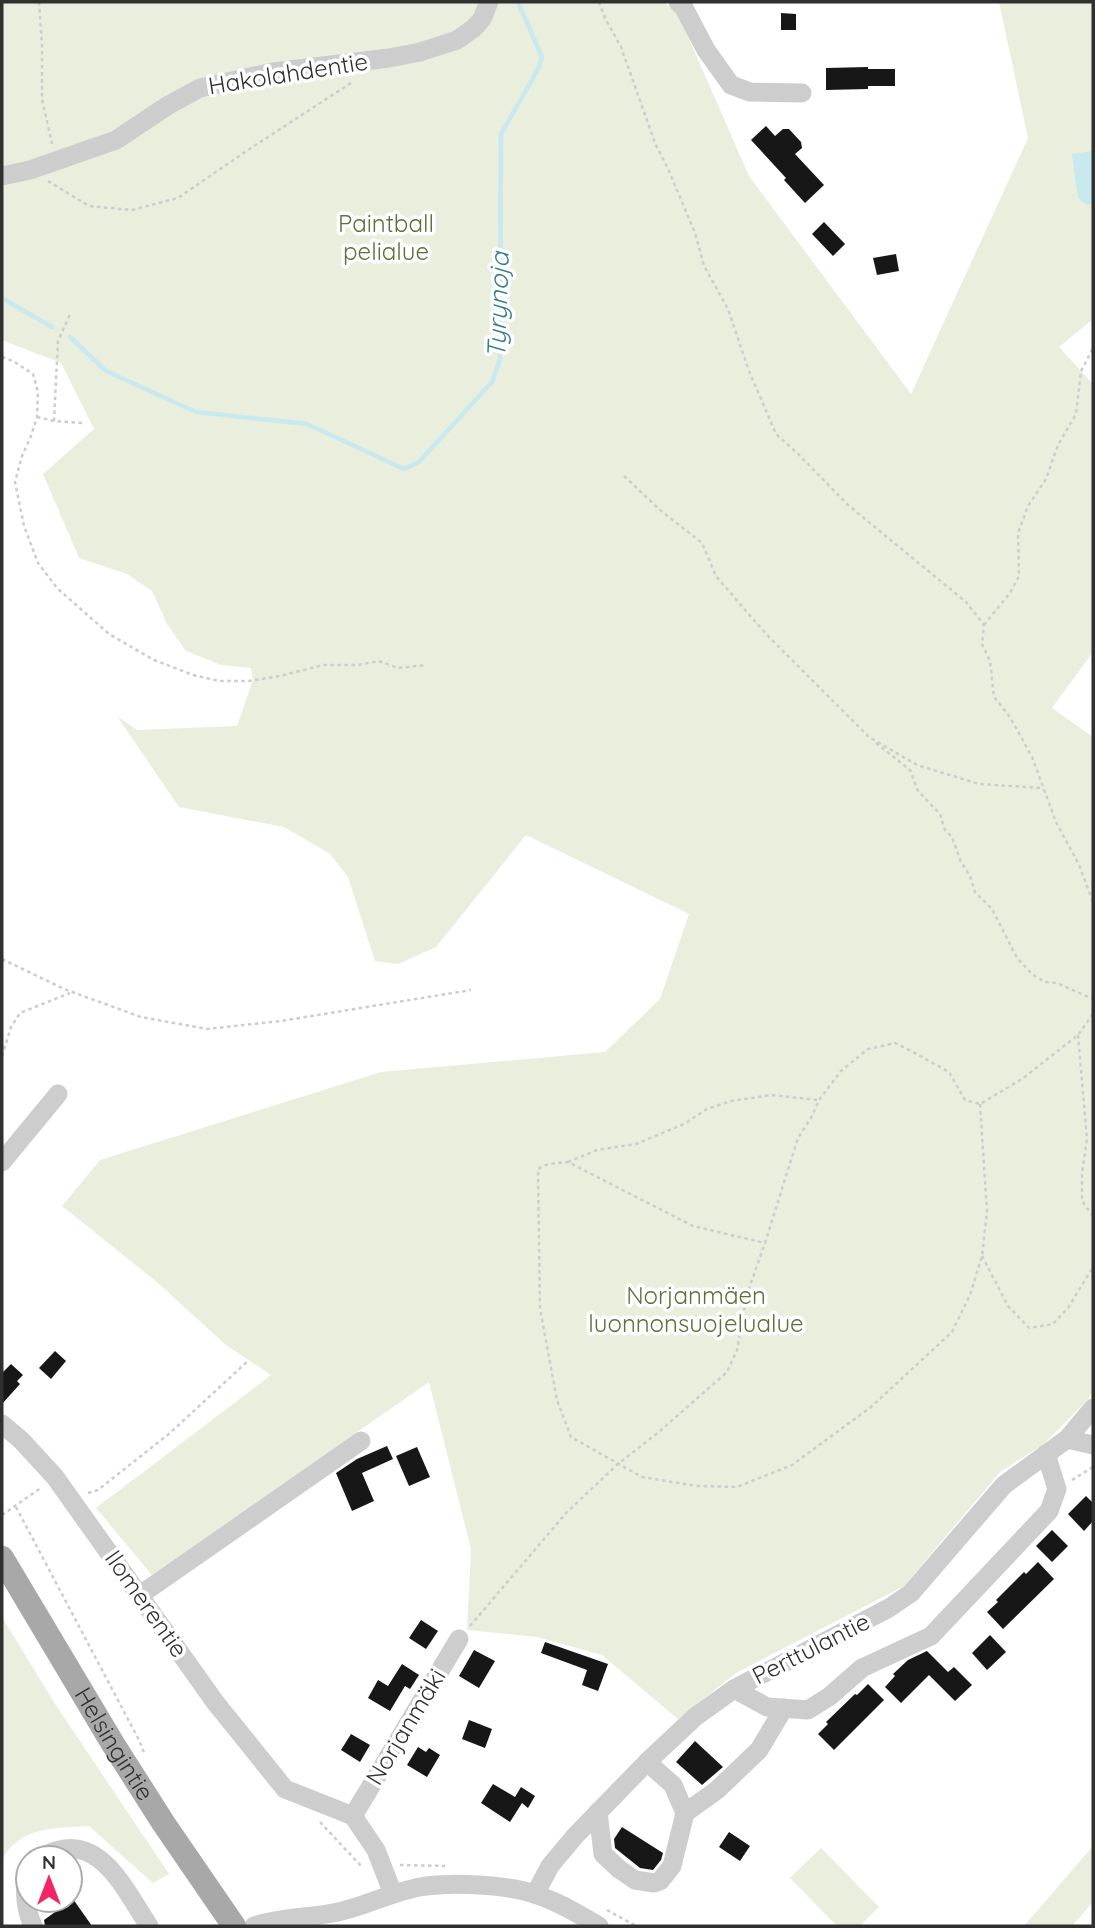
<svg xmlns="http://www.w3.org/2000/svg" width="1095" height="1928" font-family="Quicksand,sans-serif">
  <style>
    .green { fill: #eaeedd }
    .water { fill: #c7e9ef }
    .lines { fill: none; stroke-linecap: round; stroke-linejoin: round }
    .stream { stroke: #c7e9ef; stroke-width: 4.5 }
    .building { fill: #171717 }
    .path { stroke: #cdcdcd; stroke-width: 2.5; stroke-dasharray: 3.5 3.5; stroke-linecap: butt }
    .minor { stroke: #cdcdcd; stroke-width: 19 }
    .major { stroke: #a8a8a8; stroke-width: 24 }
    .labels { text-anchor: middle; stroke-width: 7; stroke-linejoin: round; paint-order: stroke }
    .street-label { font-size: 24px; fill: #303030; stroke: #fff }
    .park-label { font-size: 24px; fill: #5f6f39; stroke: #fff }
    .water-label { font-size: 26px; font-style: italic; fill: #327e8b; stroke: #fff }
  </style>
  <rect width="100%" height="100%" fill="#fff"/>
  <g class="green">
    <path d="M2,2h662l15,14 70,160 162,218 117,-256 -29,-136h94v317l-34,28 34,37v268l-41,56 41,29v654l-5,8 -44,45 -44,28 -96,114 -168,87 -58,46 -76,-64 -65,-18 -70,-7 4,-81 -42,-167 -277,193 -56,-67 175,-133 -45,-30 -68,-62 -96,-77 38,-46 281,-88 224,-20 55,-53 29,-85 -163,-79 -90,112 -38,17 -23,-3 -27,-84 -18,-23 -46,-27 -105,-20 -62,-91 20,14 100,-4 16,-46 -2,-12 -30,-3 -35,-14 -19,-27 -15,-33 -25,-17 -48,-16 -36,-84 51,-45 -33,-66 -59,-23z"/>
    <path d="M2,1617l53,87 114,170 -16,9 -64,-57c-32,2 -70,0 -87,34z"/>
    <path d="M1093,1846v56l-21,24h-48z"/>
    <path d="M821,1848l58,59 -19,19h-23l-47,-48z"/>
  </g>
  <path class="water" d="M1093,151v52l-6,2 -9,-7 -6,-44z"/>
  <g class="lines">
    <g class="stream">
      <path d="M2,298l50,29"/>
      <path d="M70,337l36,34 90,41 111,12 97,45 15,-7 73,-80 8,-22 1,-226 37,-65 4,-12 -24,-55"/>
    </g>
  </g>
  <g class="building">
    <path d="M781,13l15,1v16h-15z"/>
    <path d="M868,67v2h27v17h-27v3l-42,1v-22z"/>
    <path d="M766,126l9,10 8,-7h6l12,13 1,6 -7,6 29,31 -19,18 -21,-23 2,-2 -35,-38z"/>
    <path d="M824,222l21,22 -12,12 -21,-22z"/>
    <path d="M896,254l3,17 -22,4 -4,-17z"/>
    <path d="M55,1351l11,10 -15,18 -12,-11z"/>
    <path d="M11,1364l12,11 -6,6 3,3 -18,20v-31z"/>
    <path d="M387,1446l6,13 -31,14 12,28 -22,10 -16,-38 21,-14z"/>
    <path d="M417,1447l13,30 -21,9 -13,-30z"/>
    <path d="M1086,1496l7,7v18l-9,10 -16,-17z"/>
    <path d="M1052,1530l16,16 -16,16 -16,-16z"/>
    <path d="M1038,1562l16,17 -51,50 -16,-17 11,-10 -2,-2 28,-28 2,2z"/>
    <path d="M421,1620l17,11 -12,18 -17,-11z"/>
    <path d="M990,1635l16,17 -19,18 -15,-17z"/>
    <path d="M545,1642l63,22 -10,27 -16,-6 5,-15 -46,-17z"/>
    <path d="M474,1650l21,11 -16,27 -20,-12z"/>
    <path d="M927,1651l21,21 6,-5 18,18 -17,16 -26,-26 -28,28 -16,-16 10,-11 -2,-2 15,-14z"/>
    <path d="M402,1664l17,11 -9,14 -5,-3 -15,25 -22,-13 10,-18 10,6z"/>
    <path d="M868,1684l16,16 -50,50 -16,-16 10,-10 -2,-2 29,-28 2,1z"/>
    <path d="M469,1720l23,9 -7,19 -23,-9z"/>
    <path d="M351,1734l19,11 -10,17 -19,-12z"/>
    <path d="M695,1741l28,26 -21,18 -26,-23z"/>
    <path d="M418,1747l8,5 3,-4 11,7 -13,22 -20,-12z"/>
    <path d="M493,1784l22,13 6,-10 14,9 -7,12 -6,-5 -12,19 -29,-19z"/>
    <path d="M622,1827l41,26 -2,7 -8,10 -13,-2 -25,-20 -1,-9z"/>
    <path d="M729,1832l21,14 -10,15 -21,-14z"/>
    <path d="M73,1899l19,27h-47l-1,-6z"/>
  </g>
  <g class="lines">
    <g class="path">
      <path d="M39,2l3,43v54l10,45"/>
      <path d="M599,2l6,16 16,29 34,96 14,28 26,62 9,33 24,43 21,62 27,63 21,19 51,52 118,97 18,23 -2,19 8,17 4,36 16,20 22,40 24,65 23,43 14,37"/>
      <path d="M48,181l41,25 43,4 46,-12 70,-48 106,-69"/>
      <path d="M2,357l11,4 20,13 5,18 -1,25 -6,19 -9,20 -7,26 9,44 14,37 19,25 52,46 45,26 39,15 26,6h30l31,-5 43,-11h35l21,-4 19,7 28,-3"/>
      <path d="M37,417l17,4 28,2"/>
      <path d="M54,421l4,-80 13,-29"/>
      <path d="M624,476l36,34 42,33 14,33 30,35 23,26 100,100 48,28 62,19 63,4"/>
      <path d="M984,625l26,-32 9,-17 -1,-43 10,-27 18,-27 12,-34 18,-31 5,-43 12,-23"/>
      <path d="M876,743l34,27 8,21 22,23 5,16 7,7 9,25 9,14 5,16 17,17 25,49 16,17 12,7 12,1 36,16"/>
      <path d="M2,959l62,30 77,28 66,12 74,-8 190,-31"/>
      <path d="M1078,1035l9,104 -5,34v28l11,15"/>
      <path d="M2,1056l9,-29 9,-14 50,-20"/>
      <path d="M980,1104l7,107 -5,45 -12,39 -18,37 -81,75 -79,58 -55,22 -40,-1 -55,-9 -71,-40 -14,-37 -17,-91 -2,-140 10,-5 20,-2 125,64 72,17 33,-105 14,-22 7,-16 22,-29 27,-22 27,-6 18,9 36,20 16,28 15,4 42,-25 56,-44 15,-21"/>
      <path d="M568,1162l29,-12 39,-6 48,-20 23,-15 24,-8 40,-6 47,5"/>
      <path d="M982,1256l26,50 21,22 24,-4 15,-16 25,-41"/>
      <path d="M1072,1480l21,-13"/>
      <path d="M88,1493l10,-3 72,-57 79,-73"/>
      <path d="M16,1507l123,233 6,15"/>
      <path d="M2,1515l40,-28"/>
      <path d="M470,1626l97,-114 51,-48 42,-33 67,-59 10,-22 10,-56 18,-51"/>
      <path d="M320,1822l43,46"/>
      <path d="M400,1865l45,1"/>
      <path d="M607,1910l29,16"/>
    </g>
    <g class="minor">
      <path d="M678,2l6,6 22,42 25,35 19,7 52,1"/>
      <path d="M2,176l28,-6 86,-30 51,-34 33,-18 73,-16 116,-14 31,-6 37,-12 17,-12 8,-9 7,-17"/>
      <path d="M2,1162l56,-68"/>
      <path d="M2,1424l19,16 34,37 160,225 70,87 68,27 23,34 17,44"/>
      <path d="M1067,1439l26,6"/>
      <path d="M140,1595l221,-154"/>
      <path d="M734,1689l33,18 41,3 22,-14 32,-28 69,-32 118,-125 8,-22 -11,-35"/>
      <path d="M598,1812l5,42 16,15 16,11 19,3 6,-2 12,-15 13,-53 -12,-28 -26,-23"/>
      <path d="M685,1813l32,-23 42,-40 25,-42"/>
      <path d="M353,1816l106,-177"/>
      <path d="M40,1858c57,-33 83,29 109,68"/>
      <path d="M28,1873c-5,16 -2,38 5,53"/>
      <path d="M535,1894l15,-28 25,-30 72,-74 48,-45 39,-28 155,-81 22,-15 93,-108 63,-46 26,-31"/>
      <path d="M254,1926c28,-9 56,-8 84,-14 28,-6 54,-20 82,-25 32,-5 87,-3 117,8 22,7 43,20 62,31"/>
    </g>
    <path class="major" id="s1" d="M2,1558l111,186 51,80 70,102"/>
  </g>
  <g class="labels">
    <g class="street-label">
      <text transform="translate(288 74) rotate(-9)" y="8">Hakolahdentie</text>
      <text transform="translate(146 1604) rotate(55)" y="8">Ilomerentie</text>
      <text transform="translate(811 1649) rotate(-27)" y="8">Perttulantie</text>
      <text transform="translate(406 1727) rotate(-59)" y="8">Norjanmäki</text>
      <text dy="8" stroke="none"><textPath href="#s1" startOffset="217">Helsingintie</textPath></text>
    </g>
    <g class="park-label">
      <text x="386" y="232">Paintball<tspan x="386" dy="28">pelialue</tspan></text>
      <text x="696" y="1304">Norjanmäen<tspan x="696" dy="28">luonnonsuojelualue</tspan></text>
    </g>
    <g class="water-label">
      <text transform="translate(498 305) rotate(-88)" y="9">Tyrynoja</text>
    </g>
  </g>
  <rect width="1095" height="1928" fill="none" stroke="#303030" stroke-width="7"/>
  <g transform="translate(49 1879)"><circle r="33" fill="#ffffff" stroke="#acacac" stroke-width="2"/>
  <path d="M0-5L12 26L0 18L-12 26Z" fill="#f32564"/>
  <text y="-10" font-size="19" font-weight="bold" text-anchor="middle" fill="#303030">N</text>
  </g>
</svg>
